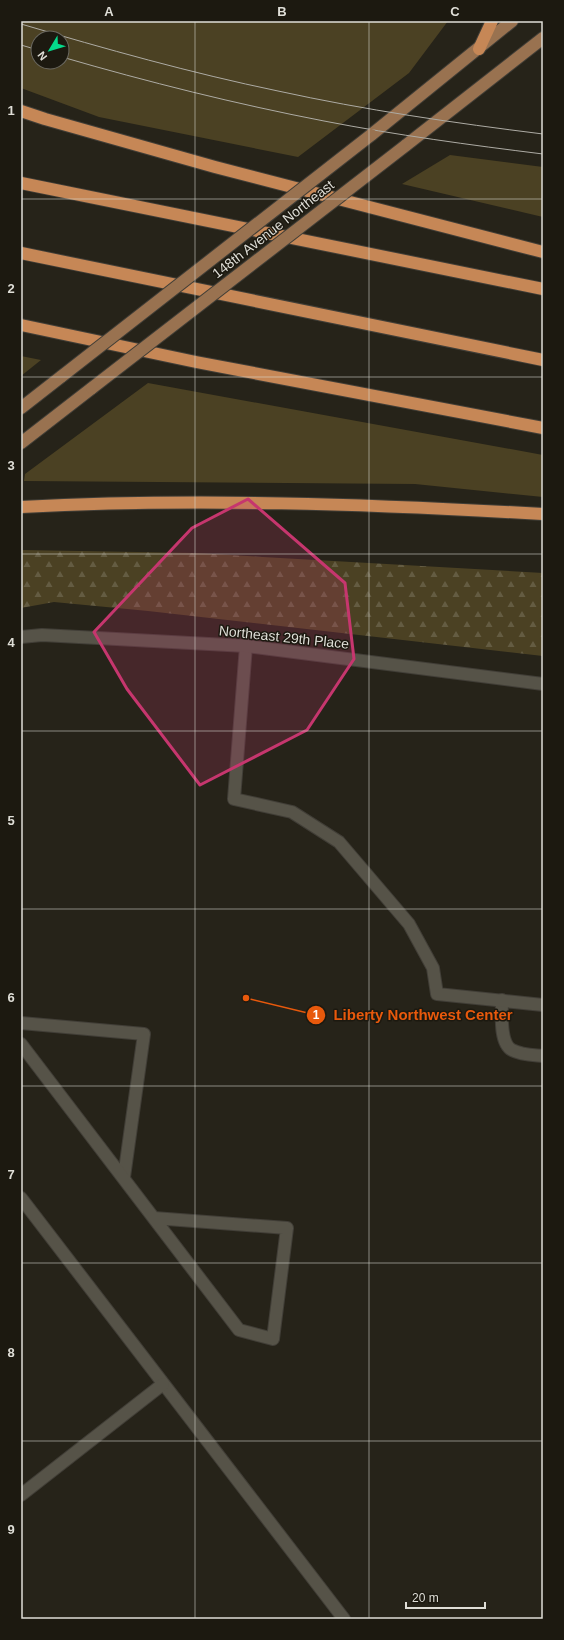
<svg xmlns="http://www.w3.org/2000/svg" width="564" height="1640" font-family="Arial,sans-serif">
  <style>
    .grass { fill: #4b4123; fill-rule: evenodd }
    .forest { fill: url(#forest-firs) }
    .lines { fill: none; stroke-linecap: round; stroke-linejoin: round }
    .service-casing { stroke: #413e37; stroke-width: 14 }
    .minor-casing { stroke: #413e37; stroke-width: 14 }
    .tertiary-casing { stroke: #413e37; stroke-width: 14 }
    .primary-casing { stroke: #413e37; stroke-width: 14 }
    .motorway-casing { stroke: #413e37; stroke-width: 14 }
    .service { stroke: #565348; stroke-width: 12 }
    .minor { stroke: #565348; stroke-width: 12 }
    .tertiary { stroke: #565348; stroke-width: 12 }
    .primary { stroke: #997250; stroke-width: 12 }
    .motorway { stroke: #c68756; stroke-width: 12 }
    .tram { stroke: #adaba4; stroke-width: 1 }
    .primary-bridge-casing { stroke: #413e37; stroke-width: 14; stroke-linecap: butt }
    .primary-bridge { stroke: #997250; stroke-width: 12 }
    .marked { fill: #c6366e; fill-opacity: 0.2; stroke: #c6366e; stroke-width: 3; stroke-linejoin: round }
    .grid { fill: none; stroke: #dfded7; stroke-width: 1; stroke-opacity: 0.55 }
    .labels { text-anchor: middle; stroke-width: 3; stroke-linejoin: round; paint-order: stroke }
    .street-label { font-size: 14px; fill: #dfded7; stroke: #1c1910 }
    .leader { fill: none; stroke: #e8590c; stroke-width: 1.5 }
    .callout-dot { fill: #e8590c; stroke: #1c1910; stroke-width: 1.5 }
    .mark-label { font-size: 12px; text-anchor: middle; font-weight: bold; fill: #fff }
    .callout-label { font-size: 15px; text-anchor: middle; font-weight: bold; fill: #e8590c; stroke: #1c1910; stroke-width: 3; stroke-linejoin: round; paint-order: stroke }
    .neatline { fill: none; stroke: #dfded7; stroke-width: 1.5 }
    .grid-label { font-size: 13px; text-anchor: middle; font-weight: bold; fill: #dfded7 }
  </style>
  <defs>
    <pattern id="forest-firs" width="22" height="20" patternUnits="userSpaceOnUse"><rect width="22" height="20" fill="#4b4123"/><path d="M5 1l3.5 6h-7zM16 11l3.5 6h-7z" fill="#645c42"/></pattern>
  </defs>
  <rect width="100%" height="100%" fill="#262319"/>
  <g class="grass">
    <path d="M21,21h427l-39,52 -111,84 -199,-40 -78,-29zM38,38h24v24h-24z"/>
    <path d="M450,155l93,12v50l-141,-33z"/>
    <path d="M21,356l20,4 -20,16z"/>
    <path d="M148,383l395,72v42l-128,-13 -391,-3 1,-7z"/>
  </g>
  <path class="forest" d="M21,550l174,3 348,20v83l-395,-45 -94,-9 -33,6z"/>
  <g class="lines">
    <defs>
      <g id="service">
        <path d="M502,1000c0,13 -3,43 10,50 9,5 21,5 31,6"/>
        <path d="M21,1023l123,11 -20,143"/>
        <path d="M21,1044l218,286 34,9 14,-111 -133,-10"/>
        <path d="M21,1198l323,421"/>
        <path d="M21,1495l142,-111"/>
      </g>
      <path id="minor" d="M246,646l-12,153 58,13 47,30 70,82 24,44 4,26 106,11"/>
      <path id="tertiary" d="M21,637l21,-2 204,11 297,38"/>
      <g id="primary">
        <path d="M371,135l141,-114"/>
        <path d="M405,146l138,-108"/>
        <path d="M21,408l41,-32"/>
        <path d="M21,443l71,-55"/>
      </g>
      <g id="motorway">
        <path d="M479,49l13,-28"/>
        <path d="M21,111l24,8 170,48 328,85"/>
        <path d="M21,183l522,106"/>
        <path d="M21,253l522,107"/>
        <path d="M21,325l175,37 347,66"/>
        <path d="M21,507c174,-9 348,-3 522,7"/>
      </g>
    </defs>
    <use href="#service" class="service-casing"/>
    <use href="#minor" class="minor-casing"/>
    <use href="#tertiary" class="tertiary-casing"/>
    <use href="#primary" class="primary-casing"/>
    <use href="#motorway" class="motorway-casing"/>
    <use href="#service" class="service"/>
    <use href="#minor" class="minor"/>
    <use href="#tertiary" class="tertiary"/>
    <use href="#primary" class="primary"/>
    <use href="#motorway" class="motorway"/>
    <g class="tram">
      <path d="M21,24c85,25 170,49 257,67 87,19 176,32 265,43"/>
      <path d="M21,45l17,5"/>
      <path d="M62,57c86,25 174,47 262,64 72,14 146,24 219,33"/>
    </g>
    <defs>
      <g id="primary-bridge">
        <path d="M62,376l309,-241"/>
        <path d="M92,388l313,-242"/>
      </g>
    </defs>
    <use href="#primary-bridge" class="primary-bridge-casing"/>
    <use href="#primary-bridge" class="primary-bridge"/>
  </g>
  <path class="marked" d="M248,499l97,84 9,76 -47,71 -107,55 -73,-96 -33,-57 98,-104z"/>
  <path class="grid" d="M195,21v1598M369,21v1598M21,199h522M21,377h522M21,554h522M21,731h522M21,909h522M21,1086h522M21,1263h522M21,1441h522"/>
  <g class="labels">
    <g class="street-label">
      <text transform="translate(273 229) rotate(-38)" y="5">148th Avenue Northeast</text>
      <text transform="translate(284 637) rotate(6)" y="5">Northeast 29th Place</text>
    </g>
  </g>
  <path class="leader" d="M246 998L316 1015"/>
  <g class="callout-dot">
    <circle cx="246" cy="998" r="4"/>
    <circle cx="316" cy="1015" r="10"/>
  </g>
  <g class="mark-label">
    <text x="316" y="1019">1</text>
  </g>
  <g class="callout-label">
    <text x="423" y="1020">Liberty Northwest Center</text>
  </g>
  <rect width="564" height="1640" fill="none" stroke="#1c1910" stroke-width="44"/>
  <g transform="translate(50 50) rotate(232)"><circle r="19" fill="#1c1910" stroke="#6a6860"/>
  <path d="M0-3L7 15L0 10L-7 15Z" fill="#04d98b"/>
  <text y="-6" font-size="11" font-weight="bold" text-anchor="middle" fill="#dfded7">N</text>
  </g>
  <path d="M406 1602v6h79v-6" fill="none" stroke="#dfded7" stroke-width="2"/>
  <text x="412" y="1602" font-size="12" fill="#dfded7" stroke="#1c1910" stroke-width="3" paint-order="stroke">20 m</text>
  <rect x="22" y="22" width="520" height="1596" class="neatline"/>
  <g class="grid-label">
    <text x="109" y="16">A</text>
    <text x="282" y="16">B</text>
    <text x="455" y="16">C</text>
    <text x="11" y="115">1</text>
    <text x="11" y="293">2</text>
    <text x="11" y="470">3</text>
    <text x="11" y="647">4</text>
    <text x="11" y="825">5</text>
    <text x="11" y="1002">6</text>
    <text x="11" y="1179">7</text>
    <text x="11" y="1357">8</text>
    <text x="11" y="1534">9</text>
  </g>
</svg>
